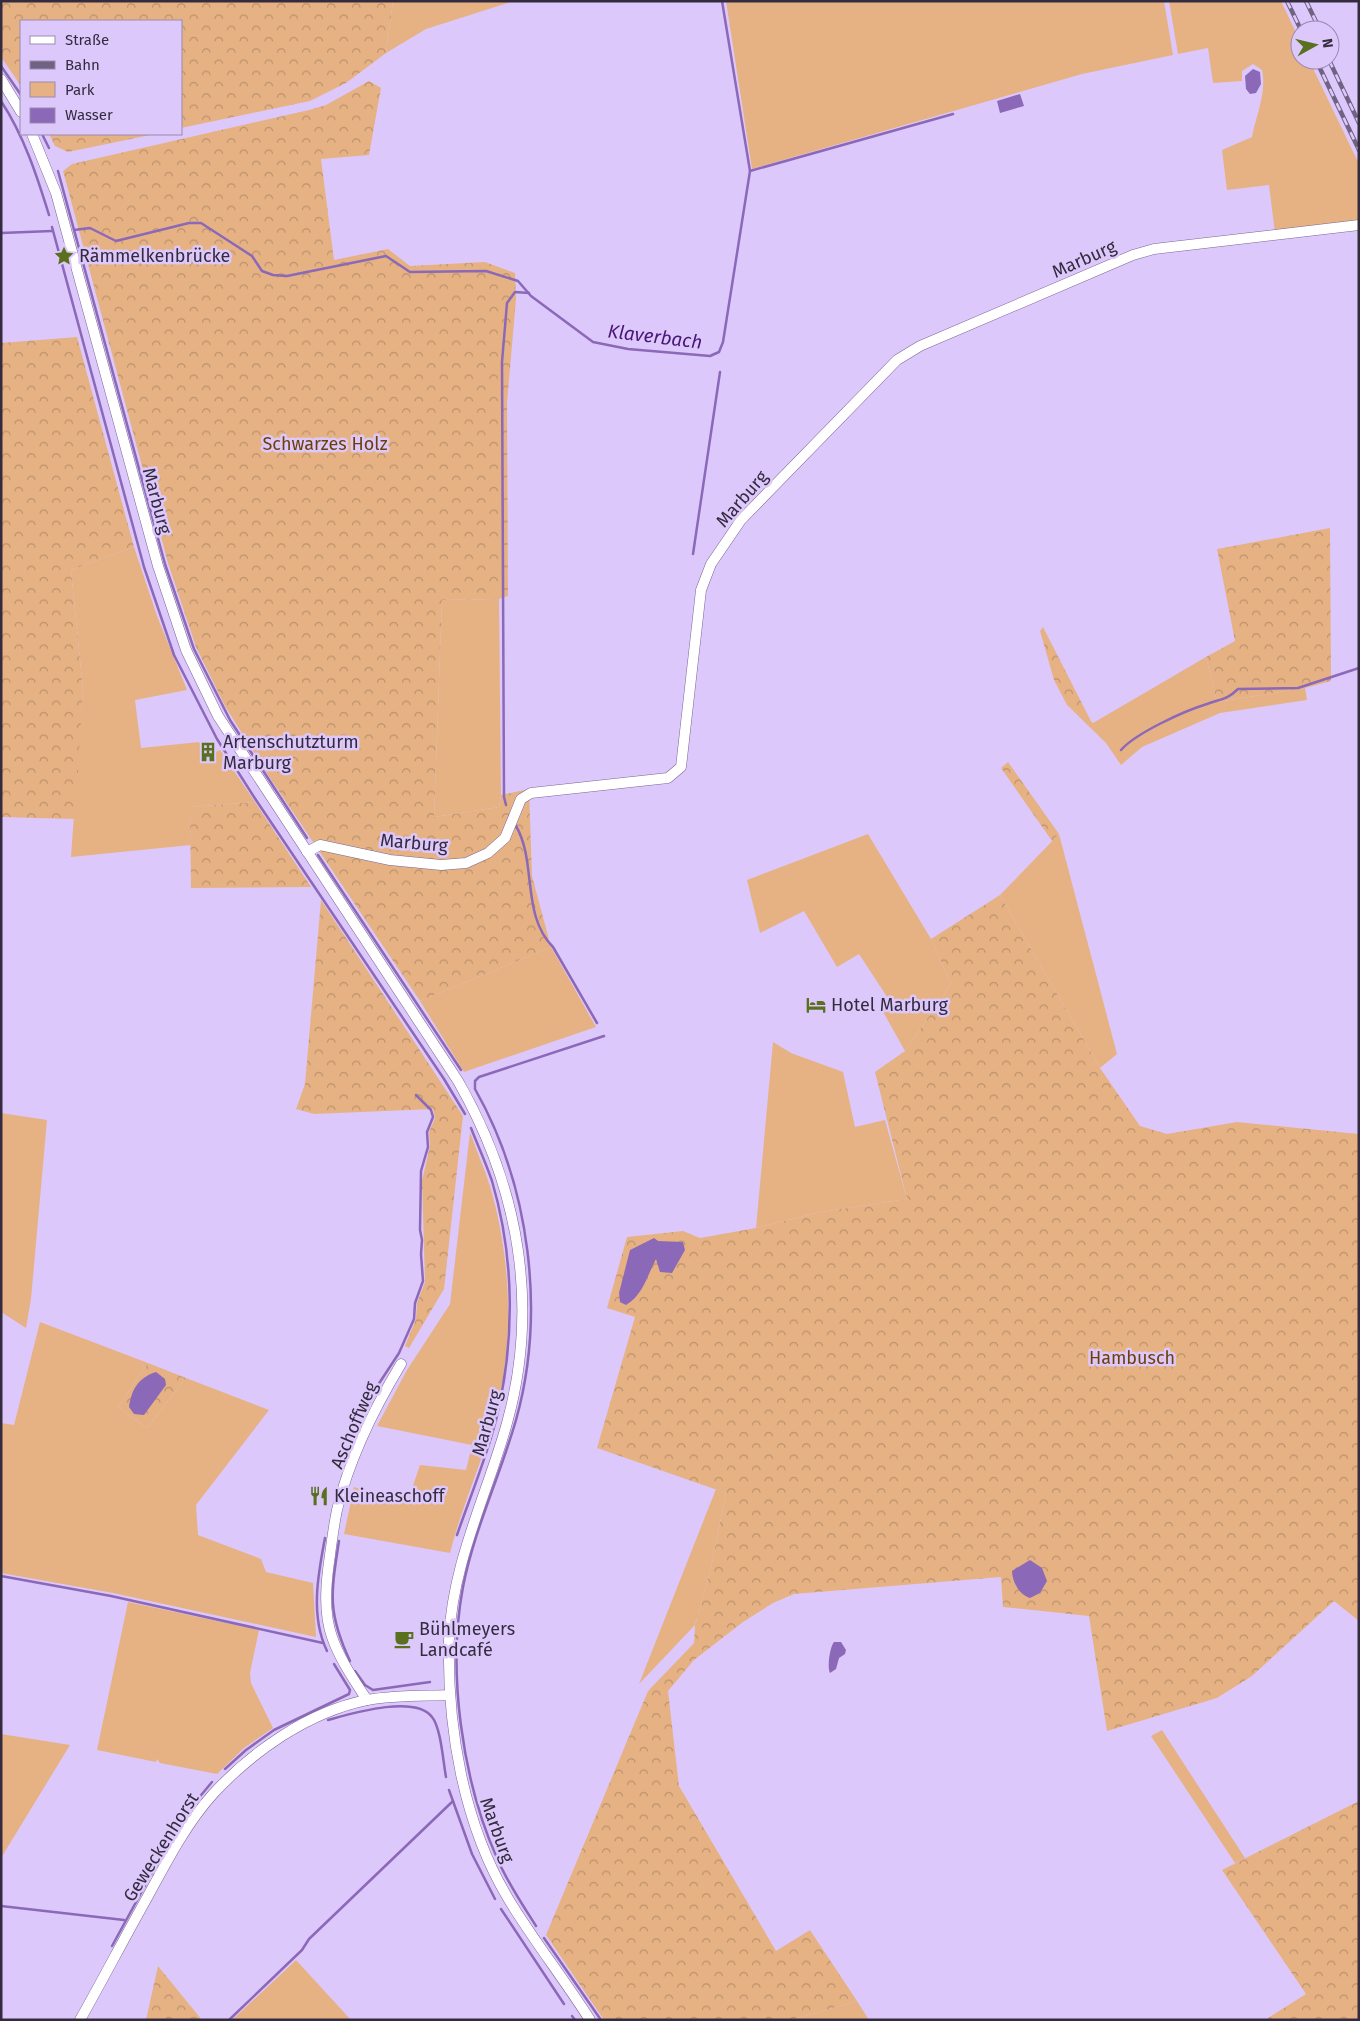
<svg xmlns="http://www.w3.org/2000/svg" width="1360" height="2021" font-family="'Fira Sans',sans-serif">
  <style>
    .green { fill: #e6b283 }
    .forest { fill: url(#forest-crowns) }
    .water { fill: #8b68b8 }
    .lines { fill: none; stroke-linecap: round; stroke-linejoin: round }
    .stream { stroke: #8b68b8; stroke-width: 2.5 }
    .minor-casing { stroke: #796694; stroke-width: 11 }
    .minor { stroke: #fff; stroke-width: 10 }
    .rail-casing { stroke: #706282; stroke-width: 4.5 }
    .rail { stroke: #ddc8fc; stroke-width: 2.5; stroke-dasharray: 8; stroke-linecap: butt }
    .labels { text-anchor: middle; stroke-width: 5; stroke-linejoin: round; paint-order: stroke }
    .poi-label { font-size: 18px; fill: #342b3f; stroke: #ddc8fc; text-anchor: start }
    .street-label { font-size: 18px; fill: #342b3f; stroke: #ddc8fc }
    .park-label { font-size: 18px; fill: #6e3f05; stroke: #ddc8fc }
    .water-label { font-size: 19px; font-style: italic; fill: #4a1677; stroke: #ddc8fc }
  </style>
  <defs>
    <pattern id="forest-crowns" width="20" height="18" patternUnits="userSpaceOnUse" patternTransform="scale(1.25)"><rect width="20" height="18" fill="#e6b283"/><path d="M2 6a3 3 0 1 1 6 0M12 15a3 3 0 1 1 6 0" fill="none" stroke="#bb916d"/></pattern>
  </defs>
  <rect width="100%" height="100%" fill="#ddc8fc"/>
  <g class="green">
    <path d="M393,1h121l-88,28 -40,24z"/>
    <path d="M726,1h438l9,54 -91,19 -330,95z"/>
    <path d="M1169,1h112l19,40v19h9l50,104v58l-84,11 -6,-48 -42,5 -5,-40 30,-13c4,-22 15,-45 10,-67l-9,-6 -11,7v10l-29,2 -5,-35 -30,6z"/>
    <path d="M134,547l23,69 30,74 -52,10 6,48 58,-6 8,14 13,-6 35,52 -65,5 1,38 -120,12 12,-167 -12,-120z"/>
    <path d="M499,599l2,196 -2,12 -65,10 8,-217z"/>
    <path d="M1206,657l11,45 88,-14 2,12 -87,13 -78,34 -21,18 -15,-22 -39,-38 26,18z"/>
    <path d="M868,834l63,105 20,45 -46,67 -23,-41 9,-7 -32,-49 -22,13 -33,-56 -44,22 -13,-53z"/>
    <path d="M1059,834l58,220 -17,14 -100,-173z"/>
    <path d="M551,947l45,80 -132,45 -44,-71z"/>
    <path d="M773,1042l18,11 52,19 12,55 30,-7 22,79 -86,13 -65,16z"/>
    <path d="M1,1113l46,7 -16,179 -5,29 -25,-16z"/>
    <path d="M470,1132c6,18 14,35 20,54 22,76 25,160 3,237 -13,44 -32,86 -43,130l-106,-19 10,-47 53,16 13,-38 46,5 6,-25 -95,-19 30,-56 43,-66z"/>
    <path d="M40,1322l108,41 -30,44 29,21 39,-50 83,32 -73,95 2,30 63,24 5,13 47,11 3,54 -203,-44 -112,-20v-150l13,2z"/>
    <path d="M716,1489l10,4 -15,75 -16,57 -56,59z"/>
    <path d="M128,1602l131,28 -9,43 1,10 22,45 -29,20 -27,26 -57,-11 -3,-4 -1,3 -59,-12z"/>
    <path d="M1162,1730l83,128 -10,5 -84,-127z"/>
    <path d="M1,1734l69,11 -69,113z"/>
    <path d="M296,1960l55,60h-119z"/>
    <path d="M857,2001l12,19h-78z"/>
  </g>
  <g class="forest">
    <path d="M1,1h392l-7,52 -40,30 -36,18 -129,27v-107h-160v65l-20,-29z"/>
    <path d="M369,81l12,7 -12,67 -48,4 13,101 54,-11 22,17 75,-4 30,11 1,26 -9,104 1,193 -9,3 -57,1 -8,217 65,-10 2,-12 28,-6 3,87 19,71 -131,54 -152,-226 -43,-69 -29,-59 -28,-84 -105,-392 9,-7 237,-54 17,-5z"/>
    <path d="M49,134h106l-87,18 -13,-6z"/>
    <path d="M77,337l57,210 -63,23 12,120 -8,129 -74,-2v-474z"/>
    <path d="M1330,528l1,153 -26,7 -88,14 -11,-45 29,-16 -18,-92z"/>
    <path d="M1043,627l49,96 -25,-18 -13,-25 -14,-49z"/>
    <path d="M1008,762l51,72 -7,7 -51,-73z"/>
    <path d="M255,802l56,85 -120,1 -1,-81z"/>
    <path d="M1000,895l100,173 40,58 27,8 70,-12 122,12v487l-25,-20 -82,75 -35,22 -110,33 -18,-115 -86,-9 -2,-30 -207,17 -21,9 -30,19 -49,38 -26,31 11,95 97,165 34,-21 47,71 -66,19h-187l-58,-85 102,-244 46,-48 1,-18 16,-57 15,-75 -129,-45 38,-131 -28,-9 20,-71 56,-6 17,7 56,-10 65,-16 86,-13 -32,-127 30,-21 46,-67 -20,-45z"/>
    <path d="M321,900l142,216 -19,173 -35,59 -4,-2 11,-27 1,-16 8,-21 -3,-101 8,-35 -1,-14 6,-14 -2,-9 -119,5 -18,-5 9,-25z"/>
    <path d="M148,1363l38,15 -39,50 -29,-21z"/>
    <path d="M1359,1801v219h-94l41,-26 -84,-124z"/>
    <path d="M158,1966l44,54h-56z"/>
  </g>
  <g class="water">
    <path d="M1253,69l7,3 1,12 -5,9 -6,1 -4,-5 -1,-13z"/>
    <path d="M1020,94l4,12 -24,7 -3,-12z"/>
    <path d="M654,1238l4,3 25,1 2,8 -13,23 -12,-1 -4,-13c-9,17 -13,36 -30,46l-6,-3 -1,-9 11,-43z"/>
    <path d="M156,1372l9,7 1,6 -22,30 -10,-1 -5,-7c2,-17 10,-30 27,-35z"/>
    <path d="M1030,1560l12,8 5,13 -7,12 -10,5c-11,-3 -18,-17 -18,-27z"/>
    <path d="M834,1642h7l5,8 -1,4 -6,4 -3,11 -6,4c-3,-7 0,-26 4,-31z"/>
  </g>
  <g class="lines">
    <g class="stream">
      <path d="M1,66l20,29"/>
      <path d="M1,101c23,35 36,75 48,114"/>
      <path d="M42,134l7,14"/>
      <path d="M58,171l107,393 29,85 36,71 77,118"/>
      <path d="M750,171l203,-57"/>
      <path d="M52,227l92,340 30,88 43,84 39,61 188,279 21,35"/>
      <path d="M74,230l16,-2 26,13 73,-18h12l51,33 10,15 11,4 14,1 99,-20 24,16 76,-1 32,10 13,15 62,46 35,7 82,7 9,-4 4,-10 27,-171 -28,-170"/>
      <path d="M1,233l51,-2"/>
      <path d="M693,554l27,-182"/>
      <path d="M1121,750c15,-17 63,-39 86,-46 13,-5 20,-4 31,-15l60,-1 61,-20"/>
      <path d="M506,805l-2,-8 -2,-435 5,-59 8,-11 14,1"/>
      <path d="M516,826c21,36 5,89 37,121l44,76"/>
      <path d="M318,855l143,215"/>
      <path d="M357,1431l19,-43 23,-35 15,-34 1,-16 8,-22 -2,-27 1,-14 -2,-10 1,-59 7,-24 -1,-15 6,-15 -2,-7 -15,-15"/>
      <path d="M457,1535c13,-38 29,-76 39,-115 19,-78 19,-161 -4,-239 -6,-18 -14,-35 -21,-53"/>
      <path d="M325,1538c-7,36 -15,78 2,113"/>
      <path d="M339,1541c-8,52 -12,71 11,120"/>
      <path d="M1,1576l110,20 212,47"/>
      <path d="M355,1671l10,14 8,5 57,-8"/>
      <path d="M328,1720c22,-6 87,-26 104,-3 9,11 11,44 14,60"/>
      <path d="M225,1769l21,-19 28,-20 75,-36 1,-4 -16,-26"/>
      <path d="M449,1790l23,64 23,45"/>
      <path d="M1,1906l123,14"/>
      <path d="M501,1909l63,95"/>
      <path d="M536,1926c-14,-22 -29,-44 -39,-68 -35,-78 -50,-187 -34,-271 11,-57 37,-111 53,-167 30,-107 14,-234 -41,-331v-8l4,-4 125,-41"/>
      <path d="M544,1938l57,82"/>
      <path d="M112,1946l70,-128 30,-36"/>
      <path d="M572,2016l3,4"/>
      <path d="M229,2020l73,-70 7,-11 144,-138"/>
    </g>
    <defs>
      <g id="minor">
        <path d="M1,79l20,33"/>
        <path d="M32,134l24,59 102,373 28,84 32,66 240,365c60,105 82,223 49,342 -20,72 -55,140 -58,217 -2,87 14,184 60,260 25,41 55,79 81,120"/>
        <path d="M307,852l13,-7 70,15 51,5 25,-2 22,-10 17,-15 16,-39 10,-6 137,-15 13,-11 20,-177 10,-26 30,-44 156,-160 23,-14 213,-91 21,-6 205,-24"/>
        <path d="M367,1700c-13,-20 -27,-40 -35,-63 -9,-26 -6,-55 -2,-82 2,-15 4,-31 7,-45 12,-50 38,-103 64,-146"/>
        <path d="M80,2020c23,-41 45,-83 68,-124 19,-35 38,-72 65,-102 40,-43 95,-82 154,-94 27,-5 56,-4 83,-5"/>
      </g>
    </defs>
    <use href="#minor" class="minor-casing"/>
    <use href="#minor" class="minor"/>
    <defs>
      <g id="rail">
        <path d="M1287,1l14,29"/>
        <path d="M1306,1l14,29"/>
        <path d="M1316,60l43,90"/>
        <path d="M1329,60l30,63"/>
      </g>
    </defs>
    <use href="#rail" class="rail-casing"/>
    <use href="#rail" class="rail"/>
  </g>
  <defs>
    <symbol id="sight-bare" viewBox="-9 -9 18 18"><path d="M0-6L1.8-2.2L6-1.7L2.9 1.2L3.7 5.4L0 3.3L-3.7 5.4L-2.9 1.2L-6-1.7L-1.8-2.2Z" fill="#5a701f" stroke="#ddc8fc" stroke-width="2.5" paint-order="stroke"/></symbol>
    <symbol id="building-bare" viewBox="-9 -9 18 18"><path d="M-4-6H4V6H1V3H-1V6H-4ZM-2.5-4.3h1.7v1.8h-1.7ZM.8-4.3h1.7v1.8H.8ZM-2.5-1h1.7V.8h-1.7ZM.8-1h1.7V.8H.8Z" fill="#5a701f" stroke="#ddc8fc" stroke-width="2.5" paint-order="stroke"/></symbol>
    <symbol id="hotel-bare" viewBox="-9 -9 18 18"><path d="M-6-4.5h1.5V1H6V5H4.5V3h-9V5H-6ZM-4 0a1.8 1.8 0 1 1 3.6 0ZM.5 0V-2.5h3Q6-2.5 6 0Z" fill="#5a701f" stroke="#ddc8fc" stroke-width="2.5" paint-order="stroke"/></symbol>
    <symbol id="restaurant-bare" viewBox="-9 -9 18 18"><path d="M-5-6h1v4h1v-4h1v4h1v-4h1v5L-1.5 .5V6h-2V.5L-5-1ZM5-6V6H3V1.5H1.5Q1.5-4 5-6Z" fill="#5a701f" stroke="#ddc8fc" stroke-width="2.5" paint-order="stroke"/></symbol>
    <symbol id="cafe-bare" viewBox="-9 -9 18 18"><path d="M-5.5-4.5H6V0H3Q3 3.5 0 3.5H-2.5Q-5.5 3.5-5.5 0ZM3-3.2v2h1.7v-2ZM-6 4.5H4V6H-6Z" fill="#5a701f" stroke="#ddc8fc" stroke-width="2.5" paint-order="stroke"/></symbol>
  </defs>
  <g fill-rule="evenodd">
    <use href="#sight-bare" x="50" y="242" width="28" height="28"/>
    <use href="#building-bare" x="194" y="738" width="28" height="28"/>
    <use href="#hotel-bare" x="802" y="991" width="28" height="28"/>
    <use href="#restaurant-bare" x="305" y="1482" width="28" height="28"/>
    <use href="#cafe-bare" x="390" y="1625" width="28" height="28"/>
  </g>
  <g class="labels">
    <g class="poi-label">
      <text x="79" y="262">Rämmelkenbrücke</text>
      <text x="223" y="748">Artenschutzturm<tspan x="223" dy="21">Marburg</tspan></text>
      <text x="831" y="1011">Hotel Marburg</text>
      <text x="334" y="1502">Kleineaschoff</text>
      <text x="419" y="1635">Bühlmeyers<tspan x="419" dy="21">Landcafé</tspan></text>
    </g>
    <g class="street-label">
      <text transform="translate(1084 259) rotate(-24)" y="6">Marburg</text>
      <text transform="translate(742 499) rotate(-49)" y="6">Marburg</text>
      <text transform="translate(157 501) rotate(75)" y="6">Marburg</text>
      <text transform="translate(414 843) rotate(5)" y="6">Marburg</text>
      <text transform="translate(487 1423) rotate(-74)" y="6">Marburg</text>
      <text transform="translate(354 1425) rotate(-67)" y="6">Aschoffweg</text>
      <text transform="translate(497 1830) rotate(70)" y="6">Marburg</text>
      <text transform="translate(161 1847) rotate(-58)" y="6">Geweckenhorst</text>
    </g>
    <g class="park-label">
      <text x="325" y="450">Schwarzes Holz</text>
      <text x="1132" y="1364">Hambusch</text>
    </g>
    <g class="water-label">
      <text transform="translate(655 336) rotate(7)" y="7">Klaverbach</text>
    </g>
  </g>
  <rect width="1360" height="2021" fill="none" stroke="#342b3f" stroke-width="5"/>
  <rect x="20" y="20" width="162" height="115" fill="#ddc8fc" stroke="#9989b0"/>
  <rect x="30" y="36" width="25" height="8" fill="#ffffff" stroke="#9989b0"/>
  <text x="65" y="45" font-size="15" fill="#342b3f">Straße</text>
  <rect x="30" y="61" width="25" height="8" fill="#706282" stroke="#9989b0"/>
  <text x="65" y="70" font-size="15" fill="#342b3f">Bahn</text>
  <rect x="30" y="82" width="25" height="15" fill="#e6b283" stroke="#9989b0"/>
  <text x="65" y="95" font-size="15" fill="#342b3f">Park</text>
  <rect x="30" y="108" width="25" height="15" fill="#8b68b8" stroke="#9989b0"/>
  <text x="65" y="120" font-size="15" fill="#342b3f">Wasser</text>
  <g transform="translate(1315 45) rotate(82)"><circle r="24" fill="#ddc8fc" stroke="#9989b0"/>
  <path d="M0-4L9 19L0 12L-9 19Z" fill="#5a701f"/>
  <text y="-8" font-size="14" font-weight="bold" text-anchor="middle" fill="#342b3f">N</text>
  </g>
</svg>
